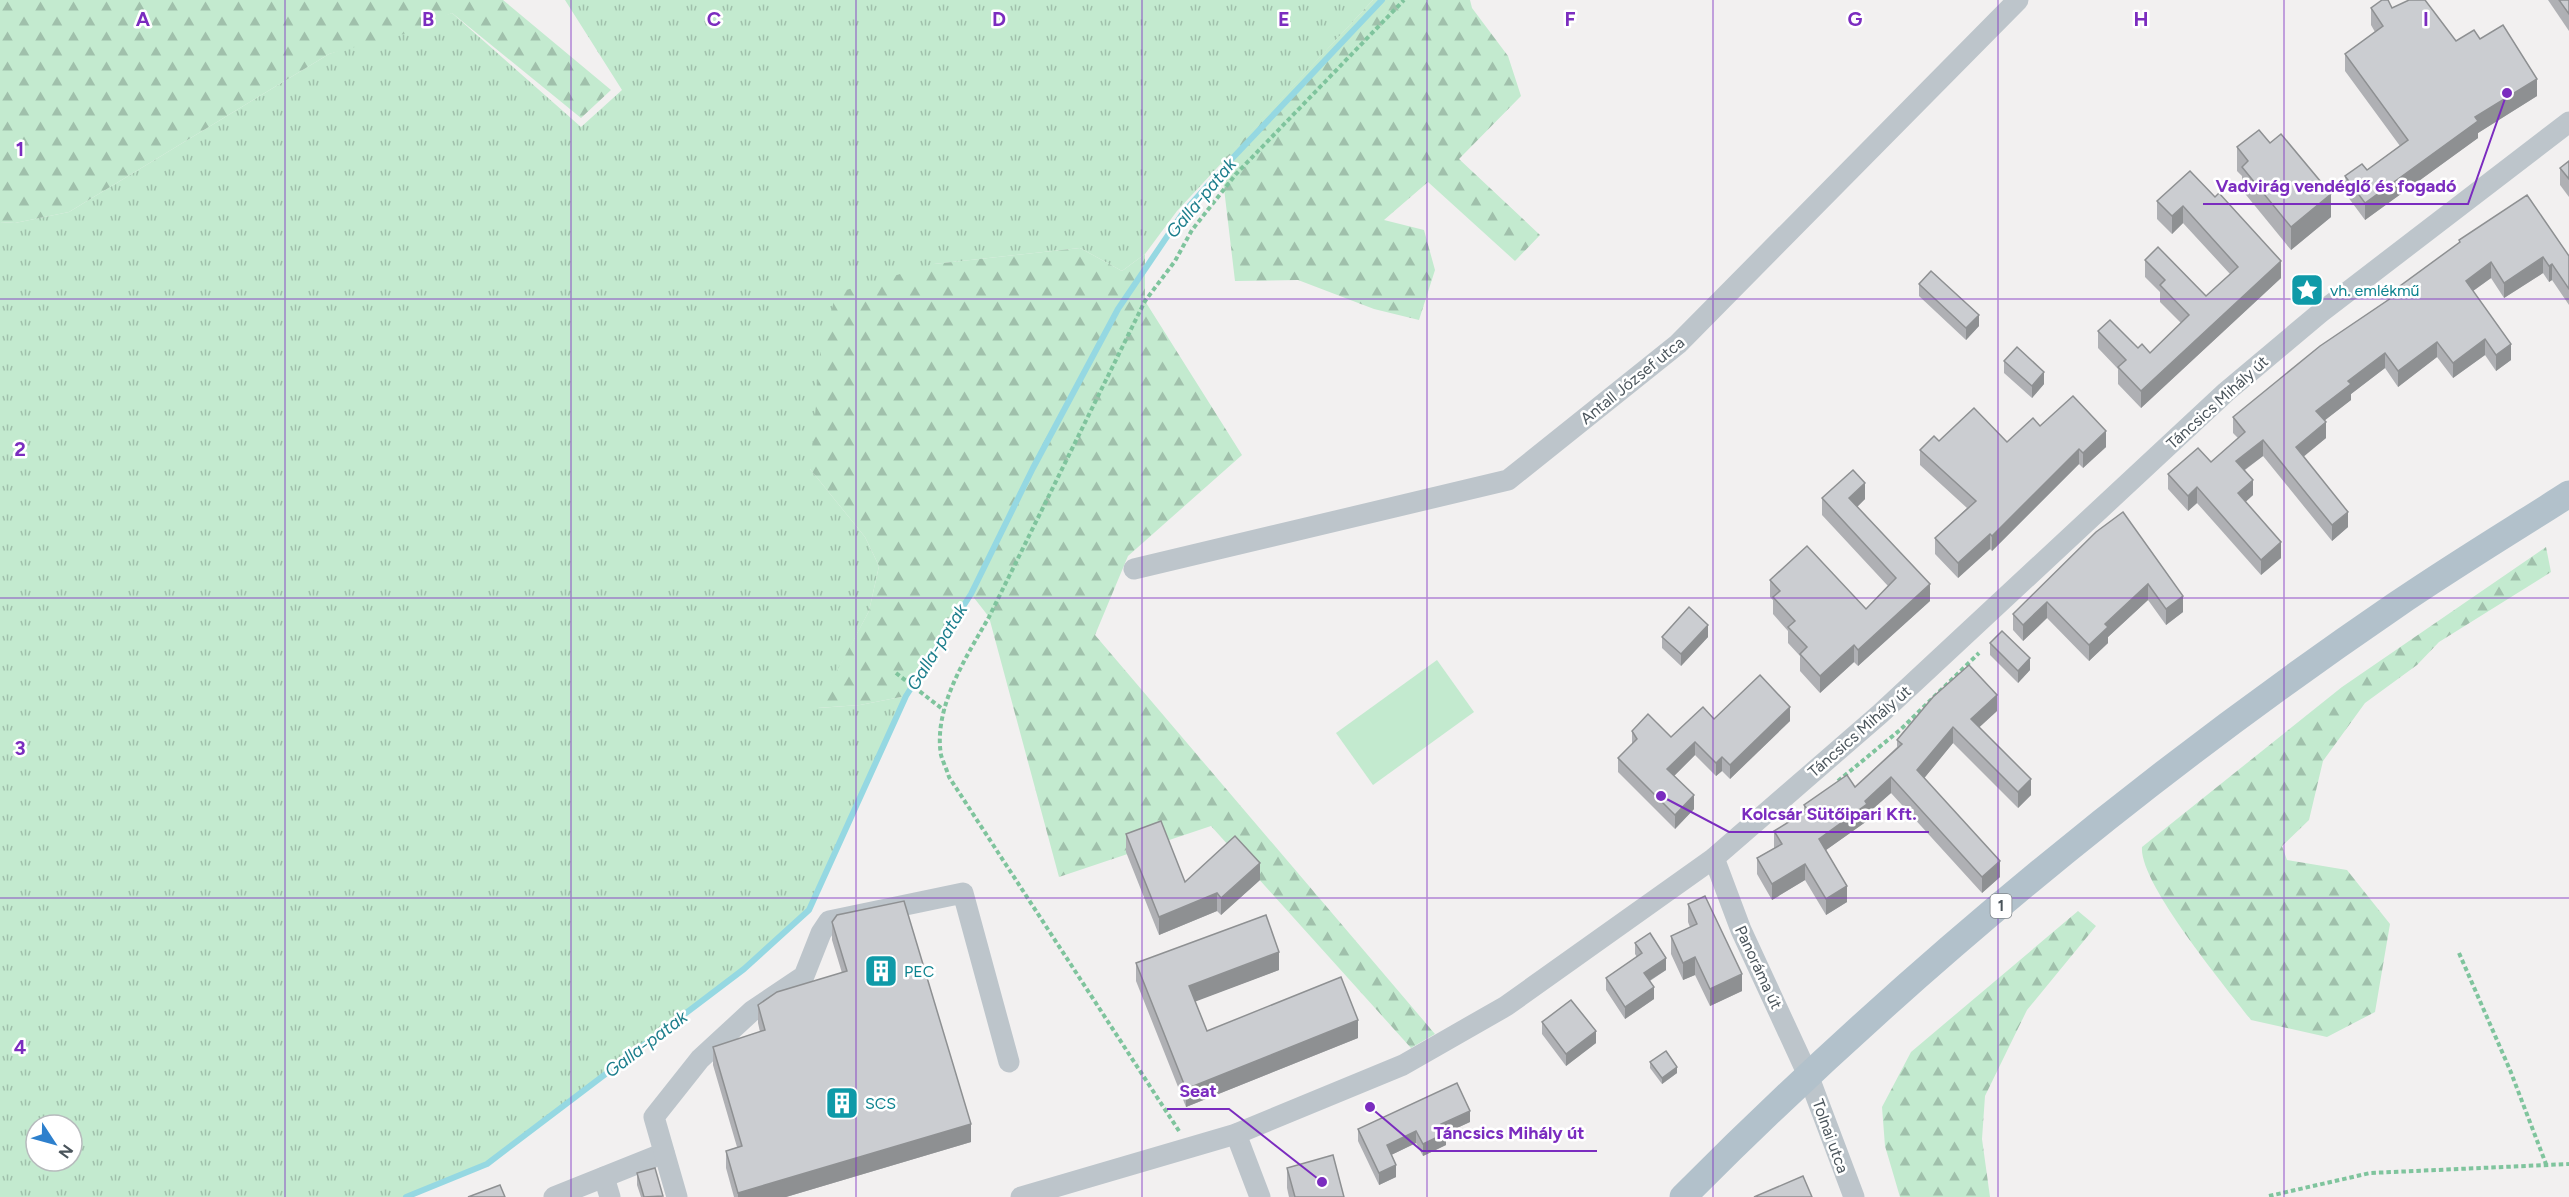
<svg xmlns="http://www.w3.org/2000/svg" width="2569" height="1197" font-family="Figtree,sans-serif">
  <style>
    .grass { fill: url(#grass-tufts); fill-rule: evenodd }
    .forest { fill: url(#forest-firs) }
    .garden { fill: #c3eacf }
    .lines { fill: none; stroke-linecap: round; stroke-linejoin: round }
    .stream { stroke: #95d8e2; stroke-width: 6 }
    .path { stroke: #7fc49d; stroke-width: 4; stroke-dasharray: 4.5 3; stroke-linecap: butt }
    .minor { stroke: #bdc5cb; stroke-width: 21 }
    .major { stroke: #b2c1cb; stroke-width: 27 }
    .wall { fill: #afb0b4 }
    .shaded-wall { fill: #8e9092 }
    .building { fill: #cbcdd1; stroke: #8e9092; stroke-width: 1.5 }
    .grid { fill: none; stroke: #7b2cbf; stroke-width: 1.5; stroke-opacity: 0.55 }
    .labels { text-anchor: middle; stroke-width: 5; stroke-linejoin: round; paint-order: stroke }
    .shield { fill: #fff; stroke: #80878c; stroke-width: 1.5 }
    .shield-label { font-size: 15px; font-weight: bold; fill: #4a545b }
    .culture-label { font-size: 16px; fill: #0d838f; stroke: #fff; text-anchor: start }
    .street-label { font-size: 16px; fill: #4a545b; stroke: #fff }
    .water-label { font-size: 18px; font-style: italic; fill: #1c7e8c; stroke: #fff }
    .grid-label { font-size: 20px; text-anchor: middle; font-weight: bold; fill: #7b2cbf; stroke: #fff; stroke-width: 5; stroke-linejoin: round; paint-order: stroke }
    .leader { fill: none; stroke: #7b2cbf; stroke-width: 2 }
    .callout-dot { fill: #7b2cbf; stroke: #fff; stroke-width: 2 }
    .callout-label { font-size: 18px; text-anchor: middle; font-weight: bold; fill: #7b2cbf; stroke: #fff; stroke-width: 5; stroke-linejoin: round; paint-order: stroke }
  </style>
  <defs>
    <pattern id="grass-tufts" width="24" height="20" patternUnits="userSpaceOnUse" patternTransform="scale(1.5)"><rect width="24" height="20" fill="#c3eacf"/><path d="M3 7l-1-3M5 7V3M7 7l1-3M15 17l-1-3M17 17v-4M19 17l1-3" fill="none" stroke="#a0c0ab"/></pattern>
    <pattern id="forest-firs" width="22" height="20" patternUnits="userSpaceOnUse" patternTransform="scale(1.5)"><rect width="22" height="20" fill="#c3eacf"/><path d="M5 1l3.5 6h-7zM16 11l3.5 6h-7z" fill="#a0c0ab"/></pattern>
  </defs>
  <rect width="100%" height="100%" fill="#f2f0f0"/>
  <path class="grass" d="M565,0h808l-196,211 -32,43 -23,17 -42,-23 -146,16 -124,205 55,68 14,29 -10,45 -51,97 42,-3 46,-9 -97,214 -65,59 -257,195 -81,33h-406v-975l15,1 54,-11 260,-158 123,-41 129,114 41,-37zM36,1125h36v36h-36z"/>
  <g class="forest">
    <path d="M0,0h503l108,90 -30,28 -129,-105 -45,20 -78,21 -260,158 -54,11 -15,-1z"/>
    <path d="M1373,0h97l2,8 36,48 13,40 -62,63 81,76 -25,26 -87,-79 -44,38 40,10 11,40 -16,50 -45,-11 -76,-29 -63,1 -14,-118z"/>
    <path d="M1080,248l42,23 23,-17v47l97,154 -114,101 -33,79 340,399 -24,14 -200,-222 -152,51 -70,-260 -18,-23 -65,102 -46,9 -43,3 52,-97 10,-45 -14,-29 -55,-68 11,-118 15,-58 98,-29z"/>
    <path d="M2546,547l5,25 -112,70 -22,23 -52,38 -42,58 -14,59 -27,26 5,14 60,10 43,54 -15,88 -48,25 -76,-17c-25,-33 -112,-137 -109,-173l200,-160z"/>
    <path d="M2078,911l18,15 -69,84 -42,86 -3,43 8,58h-90l-15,-51 -3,-39 29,-55z"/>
  </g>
  <path class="garden" d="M1437,660l37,52 -101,73 -37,-52z"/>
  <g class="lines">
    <path class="stream" d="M406,1197l81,-33 257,-195 65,-59 97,-214 65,-102 62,-126 85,-159 65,-96 43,-48 156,-165"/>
    <g class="path">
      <path d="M896,673l49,38"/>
      <path d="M1838,781l62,-51 79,-77"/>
      <path d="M2459,953l51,117 36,94"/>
      <path d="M1179,1131l-230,-354c-2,-7 -6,-15 -8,-22 -8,-48 26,-99 48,-138l156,-316 30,-40 17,-31 44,-56 168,-174"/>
      <path d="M2269,1196l101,-23 199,-9"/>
    </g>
    <g class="minor">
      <path d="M1134,569l374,-89 170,-136 340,-344"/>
      <path d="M1714,858l27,72 67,145 46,122"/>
      <path d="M1236,1134l24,63"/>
      <path d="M604,1177l6,20"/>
      <path d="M554,1197l110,-44"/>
      <path d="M677,1197l-23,-80 46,-58 52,-48 52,-35 17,-43 8,-12 134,-28 46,169"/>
      <path d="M1021,1197l215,-63 167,-69 103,-59 208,-148 166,-144 346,-322 94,-79 249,-191"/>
    </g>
    <path class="major" d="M1683,1197c218,-219 458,-418 713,-592 57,-39 115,-74 173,-111"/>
  </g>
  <g class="wall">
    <path d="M2548,0h21v31z"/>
    <path d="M2371,8h21l64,33 24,-2 57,57 -59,37v5l-113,82 -20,-27v-17l22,-6 33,-24 -55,-75v-17l30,-22 -4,-7z"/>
    <path d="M2270,143l61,74 -40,33 -49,-60v-14l-5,-5v-24z"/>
    <path d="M2569,161v36l-9,-12v-17z"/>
    <path d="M2190,171l91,107 -140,130 -23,-24v-15l-20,-21v-17l52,22 31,-30 -21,-21v-10l-15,-15v-17l61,36 24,-22 -47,-51 -11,11 -15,-15v-18z"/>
    <path d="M2459,240l110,16v49l-17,-25 -3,2 -6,-9 -39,25 -13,-20 -18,13 38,69 -15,11 -11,-16 -32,23 -16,-21 -39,30 -13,-19 -34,26v6l-27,21 2,17 -23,18 45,71 -16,14 -69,-85 -18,14 8,25 -8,7 36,56 -20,17 -64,-72 -9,8 -20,-22v-15l43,-12 27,-24 -5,-5v-16l156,-118v-5l70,-51z"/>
    <path d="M1919,284l60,42 -13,14 -47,-44z"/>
    <path d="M2004,361l40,23 -12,14 -28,-25z"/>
    <path d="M2040,426l66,21 -23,21 -4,-4 -87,87 -2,-2 -32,29 -23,-24v-16l32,-30 -47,-43v-15l19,-9 68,1z"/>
    <path d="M1822,498l43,1 -8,8 73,94 -72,65 -4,-4 -34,31 -20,-22v-15l-12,-13v-12l-15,-17v-14l-3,-3v-17l96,29 22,-23 -66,-71z"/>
    <path d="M2096,532l87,80 -17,13 -18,-25 -40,37v6l-19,18 -42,-43 -24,23 -10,-11v-16z"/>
    <path d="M1662,637h46l-27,29 -19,-18z"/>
    <path d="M1990,643l40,27 -12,13 -28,-28z"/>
    <path d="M1997,711l-18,16 52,68 -13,13 -65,-65 -29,35 76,99 -18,16 -91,-100 -24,21v7l-41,29 21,52 -21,13 -21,-35 -33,20 -15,-26v-16l17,-10v-17l30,-18v-8l51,-18 42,-40v-7z"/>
    <path d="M1714,719l76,2 -60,58 -8,-8 -6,5 -21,-21 -21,21 20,33 -19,20 -57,-57v-14l14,-13v-14l39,6z"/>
    <path d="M1126,834l59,48 75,-2 -39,35 -4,-4 -58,24 -33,-83z"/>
    <path d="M1688,904l54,87 -32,15 -15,-31 -12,5 -12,-26v-18l19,-9 -2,-5z"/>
    <path d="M832,922l139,220 -185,55h-52l-8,-29v-17l11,-4 -24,-82v-18l47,-15 -2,-9v-18l84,-32 -10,-33z"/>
    <path d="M1635,943l31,27 -16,11 4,18 -29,20 -19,-29v-12l31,-21 -2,-3z"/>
    <path d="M1136,963l143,7 -84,31 12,30 151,7 -172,69 -50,-126z"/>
    <path d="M1542,1022l54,21 -30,23 -24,-32z"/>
    <path d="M1650,1062l27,11 -15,11 -12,-16z"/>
    <path d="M1470,1122l-24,11v12l-23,11 -7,-13 -25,12 5,22 -17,8 -21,-44v-12z"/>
    <path d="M1287,1168l57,29h-55l-2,-9z"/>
    <path d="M637,1173l26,24h-22l-4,-12z"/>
  </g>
  <g class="shaded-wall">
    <path d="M2537,79v17l-59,37v5l-113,82v-17l110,-86z"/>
    <path d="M2331,194v23l-40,33v-23z"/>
    <path d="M2183,206v17l-11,11v-18z"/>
    <path d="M2543,257v16l-39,25v-15z"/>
    <path d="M2281,261v17l-140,130v-17z"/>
    <path d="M2491,262v16l-25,18v-15z"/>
    <path d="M2552,264v16l-3,2v-16z"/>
    <path d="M1979,315v11l-13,14v-12z"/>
    <path d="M2485,339v16l-32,23v-15z"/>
    <path d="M2437,342v15l-39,30v-16z"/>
    <path d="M2511,344v16l-15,11v-16z"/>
    <path d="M2385,353v15l-34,26v6l-35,27v-16l32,-30z"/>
    <path d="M2044,372v12l-12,14v-12z"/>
    <path d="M2326,422v16l-30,25v-16z"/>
    <path d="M2106,431v16l-23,21v-15z"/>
    <path d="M2263,440v16l-27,20v-15z"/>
    <path d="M2079,449v15l-87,87v-15z"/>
    <path d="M2253,480v15l-15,14v-16z"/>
    <path d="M1865,483v16l-16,16v-17z"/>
    <path d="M2197,487v16l-9,8v-15z"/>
    <path d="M2348,512v15l-16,14v-16z"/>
    <path d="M1990,534v15l-32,29v-15z"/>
    <path d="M2281,542v16l-20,17v-15z"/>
    <path d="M1930,584v17l-72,65v-16z"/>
    <path d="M2148,584v16l-40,37v6l-19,18v-16l16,-21z"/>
    <path d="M2183,596v16l-17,13v-16z"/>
    <path d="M2047,602v16l-24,23v-16z"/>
    <path d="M1708,625v12l-27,29v-12z"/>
    <path d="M1854,645v17l-34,31v-17z"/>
    <path d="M2030,658v12l-12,13v-12z"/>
    <path d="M1997,695v16l-26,24v-16z"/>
    <path d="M1790,707v14l-60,58v-14z"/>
    <path d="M1953,727v16l-36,44v-17z"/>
    <path d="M1695,742v13l-28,28v-14z"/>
    <path d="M1722,757v14l-6,5v-13z"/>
    <path d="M1891,777v16l-24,21v7l-48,34v-16l46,-38z"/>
    <path d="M2031,779v16l-13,13v-16z"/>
    <path d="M1694,795v14l-19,20v-14z"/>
    <path d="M2000,861v16l-18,16v-16z"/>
    <path d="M1260,863v17l-39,35v-17z"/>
    <path d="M1805,864v16l-33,20v-16z"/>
    <path d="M1847,886v16l-21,13v-16z"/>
    <path d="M1217,893v18l-58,24v-18z"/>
    <path d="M1279,952v18l-90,34v-18z"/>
    <path d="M1695,957v18l-12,5v-17z"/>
    <path d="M1666,958v12l-22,14v-11z"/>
    <path d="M1742,974v17l-32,15v-17z"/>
    <path d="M1654,987v12l-29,20v-12z"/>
    <path d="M1358,1020v18l-172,69v-18z"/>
    <path d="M1596,1031v12l-30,23v-12z"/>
    <path d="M1677,1067v6l-15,11v-6z"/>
    <path d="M1470,1111v11l-24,11v12l-23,11v-12l18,-20z"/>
    <path d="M971,1124v18l-185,55h-48v-4z"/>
    <path d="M1416,1131v12l-29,14v-12z"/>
    <path d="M1396,1165v12l-17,8v-12z"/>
  </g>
  <g class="building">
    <path d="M2382,0h6l4,8 17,-8h16l31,41 18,-11 6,9 23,-14 34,54 -62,38 3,4 -113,82 -20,-27 17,-12 5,6 41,-30 -63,-86 38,-28 -12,-18z"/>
    <path d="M2559,0h10v14z"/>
    <path d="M2259,130l11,13 11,-9 50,60 -40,33 -49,-60 6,-6 -11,-14z"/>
    <path d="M2569,161v18l-9,-11z"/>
    <path d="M2190,171l25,26 4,-4 62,68 -140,130 -23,-24 8,-7 -28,-29 12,-11 28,28 4,-4 8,9 39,-38 -29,-30 5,-5 -20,-20 13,-13 48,49 32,-29 -55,-61 -11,10 -15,-15z"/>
    <path d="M2527,195l42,61v33l-17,-25 -3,2 -6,-9 -39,26 -13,-21 -25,19 45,63 -15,11 -11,-16 -32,24 -16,-21 -39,29 -13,-18 -37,28 3,3 -35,27 10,11 -30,25 52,65 -16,13 -69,-85 -27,21 17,19 -15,13 43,49 -20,18 -64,-73 -9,9 -20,-22 30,-26 13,14 34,-30 -12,-15 87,-71 71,-48 -2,-4 71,-52 -1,-2z"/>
    <path d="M1931,271l48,44 -13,13 -47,-44z"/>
    <path d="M2017,347l27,25 -12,14 -28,-25z"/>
    <path d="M2073,396l33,35 -23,22 -4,-4 -87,87 -2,-2 -32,29 -23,-25 41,-37 -56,-51 14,-14 5,5 35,-33 33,34 26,-24 7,8z"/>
    <path d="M1853,470l12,13 -16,15 81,86 -72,66 -4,-5 -34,31 -20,-22 7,-7 -19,-20 7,-6 -22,-24 7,-6 -10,-11 37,-34 59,63 30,-31 -74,-80z"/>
    <path d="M2123,512l60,84 -17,13 -18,-25 -43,40 3,3 -19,18 -42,-43 -24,23 -10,-11 83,-82z"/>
    <path d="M1689,607l19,18 -27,29 -19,-17z"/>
    <path d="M2002,631l28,27 -12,13 -28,-28z"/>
    <path d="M1969,665l28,30 -26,24 60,60 -13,13 -65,-65 -36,43 83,91 -18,16 -91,-100 -26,24 2,3 -48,35 28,47 -21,13 -21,-35 -33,20 -15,-26 25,-14 -8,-13 34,-21 -4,-5 43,-30 8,12 47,-43 -5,-4 36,-43z"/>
    <path d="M1760,675l30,32 -60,58 -8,-8 -6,6 -21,-21 -28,27 27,26 -19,20 -57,-57 19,-19 -5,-8 16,-17 23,23 32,-30 11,12z"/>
    <path d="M1161,821l24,61 50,-46 25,27 -39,35 -4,-5 -58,24 -33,-83z"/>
    <path d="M1705,896l37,78 -32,15 -15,-32 -12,6 -12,-27 26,-12 -9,-20z"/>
    <path d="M904,901l67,223 -233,69 -12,-42 16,-5 -29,-99 52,-17 -7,-25 19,-13 70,-21 -15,-49 5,-7z"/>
    <path d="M1266,915l13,37 -90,34 18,45 134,-54 17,43 -172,69 -50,-126z"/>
    <path d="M1650,933l16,25 -22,15 10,14 -29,20 -19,-29 36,-25 -7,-10z"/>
    <path d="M1571,1000l25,31 -30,23 -24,-32z"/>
    <path d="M1666,1051l11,16 -15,11 -12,-16z"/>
    <path d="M1457,1083l13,28 -29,13 5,9 -23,11 -7,-13 -29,14 9,20 -17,8 -21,-44z"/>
    <path d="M1333,1155l11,42h-49l-8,-29z"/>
    <path d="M655,1168l8,28 -19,1 -7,-24z"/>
    <path d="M1803,1176l9,21h-58z"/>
    <path d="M500,1185l5,12h-37z"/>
  </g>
  <path class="grid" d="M285,0v1197M571,0v1197M856,0v1197M1142,0v1197M1427,0v1197M1713,0v1197M1998,0v1197M2284,0v1197M0,299h2569M0,598h2569M0,898h2569"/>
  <defs>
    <symbol id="sight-square" viewBox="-11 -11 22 22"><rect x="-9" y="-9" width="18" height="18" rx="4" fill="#0f9aa8" stroke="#fff"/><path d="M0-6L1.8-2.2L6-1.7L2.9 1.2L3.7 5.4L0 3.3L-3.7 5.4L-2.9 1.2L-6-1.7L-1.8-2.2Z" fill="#fff"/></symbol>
    <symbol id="building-square" viewBox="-11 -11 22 22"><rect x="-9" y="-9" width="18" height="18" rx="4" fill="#0f9aa8" stroke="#fff"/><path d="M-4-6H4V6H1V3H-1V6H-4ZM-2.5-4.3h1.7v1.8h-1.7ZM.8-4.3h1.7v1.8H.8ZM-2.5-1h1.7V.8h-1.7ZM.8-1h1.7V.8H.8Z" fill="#fff"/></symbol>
  </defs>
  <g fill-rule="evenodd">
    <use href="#sight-square" x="2288" y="271" width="38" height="38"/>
    <use href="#building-square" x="862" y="952" width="38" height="38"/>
    <use href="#building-square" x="823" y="1084" width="38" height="38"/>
  </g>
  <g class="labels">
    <rect class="shield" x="1990.5" y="894" width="21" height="24" rx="4.5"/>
    <g class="shield-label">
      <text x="2001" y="911">1</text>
    </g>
    <g class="culture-label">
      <text x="2330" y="296">vh. emlékmű</text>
      <text x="904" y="977">PEC</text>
      <text x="865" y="1109">SCS</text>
    </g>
    <g class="street-label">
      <text transform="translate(1632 380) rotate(-39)" y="6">Antall József utca</text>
      <text transform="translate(2217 402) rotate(-42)" y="6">Táncsics Mihály út</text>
      <text transform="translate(1859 731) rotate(-41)" y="6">Táncsics Mihály út</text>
      <text transform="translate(1759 967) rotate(65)" y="6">Panoráma út</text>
      <text transform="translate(1831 1136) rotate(70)" y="6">Tolnai utca</text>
    </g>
    <g class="water-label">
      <text transform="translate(1201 198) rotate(-50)" y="6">Galla-patak</text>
      <text transform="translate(937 647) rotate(-58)" y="6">Galla-patak</text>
      <text transform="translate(646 1044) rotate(-37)" y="6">Galla-patak</text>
    </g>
  </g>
  <g class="grid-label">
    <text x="143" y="26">A</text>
    <text x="428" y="26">B</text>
    <text x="714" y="26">C</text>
    <text x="999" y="26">D</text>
    <text x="1284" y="26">E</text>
    <text x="1570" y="26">F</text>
    <text x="1855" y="26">G</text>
    <text x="2141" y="26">H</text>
    <text x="2426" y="26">I</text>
    <text x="20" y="156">1</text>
    <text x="20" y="456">2</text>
    <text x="20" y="755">3</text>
    <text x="20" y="1054">4</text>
  </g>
  <path class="leader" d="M2507 93L2468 204H2203M1661 796L1729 832H1929M1322 1182L1229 1109H1167M1370 1107L1422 1151H1597"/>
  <g class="callout-dot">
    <circle cx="2507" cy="93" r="6"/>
    <circle cx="1661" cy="796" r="6"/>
    <circle cx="1322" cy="1182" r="6"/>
    <circle cx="1370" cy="1107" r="6"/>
  </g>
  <g class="callout-label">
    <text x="2336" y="192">Vadvirág vendéglő és fogadó</text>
    <text x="1829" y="820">Kolcsár Sütőipari Kft.</text>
    <text x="1198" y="1097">Seat</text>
    <text x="1509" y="1139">Táncsics Mihály út</text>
  </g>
  <g transform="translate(54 1143) rotate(126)"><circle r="28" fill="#ffffff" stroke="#b7bbbd" stroke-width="1.5"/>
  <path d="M0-4.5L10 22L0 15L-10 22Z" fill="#2e80cd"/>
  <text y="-9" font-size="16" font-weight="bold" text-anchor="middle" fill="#4a545b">N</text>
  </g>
</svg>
